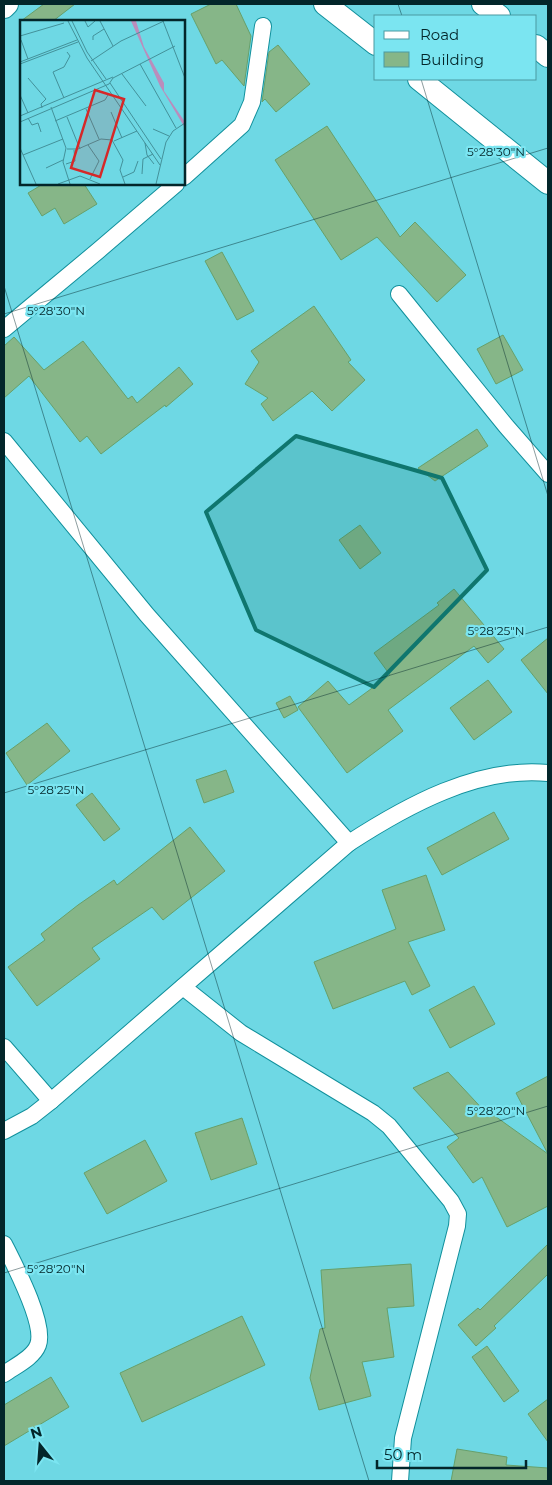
<svg xmlns="http://www.w3.org/2000/svg" width="552" height="1485" font-family="Montserrat,sans-serif">
  <style>
    .building { fill: #86b688; stroke: #67a06a }
    .lines { fill: none; stroke-linecap: round; stroke-linejoin: round }
    .street-casing { stroke: #11909c; stroke-width: 18 }
    .secondary-casing { stroke: #11909c; stroke-width: 24 }
    .street { stroke: #fff; stroke-width: 16 }
    .secondary { stroke: #fff; stroke-width: 22 }
    .marked { fill: #0f766e; fill-opacity: 0.2; stroke: #0f766e; stroke-width: 4; stroke-linejoin: round }
    .ticks { fill: none; stroke: #03262a; stroke-width: 1; stroke-opacity: 0.45 }
    .inset-road { fill: none; stroke: #43919a; stroke-width: 1 }
    .view { fill: #d62828; fill-opacity: 0.15; stroke: #d62828; stroke-width: 2.5 }
    .inset-edge { fill: none; stroke: #03262a; stroke-width: 2.5 }
    .ticks-label { font-size: 12px; text-anchor: middle; fill: #03262a; stroke: #7be5f1; stroke-width: 4.5; stroke-linejoin: round; paint-order: stroke }
  </style>
  <rect width="100%" height="100%" fill="#6ed8e4"/>
  <g class="building">
    <path d="M44,4h31l-22,17h-32z"/>
    <path d="M211,4h25l15,32 -7,50 -22,-26 -6,4 -25,-50z"/>
    <path d="M278,45l32,39 -34,28 -11,-13 -3,3 7,-50z"/>
    <path d="M327,126l73,111 15,-15 51,53 -29,27 -60,-65 -36,23 -66,-100z"/>
    <path d="M43,184h41l13,20 -33,20 -9,-16 -13,8 -14,-23z"/>
    <path d="M222,252l32,59 -17,9 -32,-59z"/>
    <path d="M314,306l37,54 -3,2 17,18 -33,31 -20,-20 -39,30 -12,-17 7,-6 -23,-14 14,-22 -8,-11z"/>
    <path d="M503,335l20,35 -27,14 -19,-35z"/>
    <path d="M14,337l30,33 39,-29 45,58 4,-3 5,7 42,-36 14,17 -27,23 -1,-2 -64,49 -14,-18 -7,6 -51,-66 -25,22v-52z"/>
    <path d="M477,429l11,17 -53,35 -17,-13z"/>
    <path d="M360,525l21,28 -21,16 -21,-29z"/>
    <path d="M454,589l50,60 -16,14 -14,-17 -86,64 15,21 -56,42 -49,-66 30,-26 21,24 41,-30 -16,-22 65,-48 -2,-2z"/>
    <path d="M548,638v56l-27,-34z"/>
    <path d="M488,680l24,32 -38,28 -24,-32z"/>
    <path d="M290,696l8,14 -14,8 -8,-15z"/>
    <path d="M47,723l23,28 -43,34 -21,-32z"/>
    <path d="M226,770l8,22 -30,11 -8,-23z"/>
    <path d="M92,793l28,36 -16,12 -28,-36z"/>
    <path d="M494,812l15,27 -67,36 -15,-27z"/>
    <path d="M190,827l35,44 -62,49 -11,-13 -60,41 8,11 -63,47 -29,-39 37,-27 -4,-6 37,-29 36,-25 3,5z"/>
    <path d="M426,875l19,55 -37,12 22,44 -18,9 -7,-14 -72,28 -19,-47 82,-33 -14,-39z"/>
    <path d="M474,986l21,38 -45,24 -21,-38z"/>
    <path d="M448,1072l41,44 3,-2 56,40v52l-41,21 -25,-50 -9,6 -26,-36 12,-9 -46,-50z"/>
    <path d="M548,1076v78l-32,-61z"/>
    <path d="M242,1118l15,46 -46,16 -16,-47z"/>
    <path d="M145,1140l22,41 -60,33 -23,-41z"/>
    <path d="M548,1244v30l-54,52 2,2 -20,18 -18,-21 20,-17 2,2z"/>
    <path d="M411,1264l3,42 -27,2 7,49 -32,5 9,34 -52,14 -9,-32 10,-49 5,-1 -4,-58z"/>
    <path d="M242,1316l23,49 -123,57 -22,-49z"/>
    <path d="M487,1346l32,45 -15,11 -32,-45z"/>
    <path d="M51,1377l18,30 -65,39v-41z"/>
    <path d="M548,1399v43l-20,-28z"/>
    <path d="M457,1449l50,8 -1,8 42,3v13h-97z"/>
  </g>
  <g class="lines">
    <defs>
      <g id="street">
        <path d="M184,177l58,-52 10,-23 11,-76"/>
        <path d="M399,294l107,132 42,48"/>
        <path d="M4,329l95,-79 77,-66"/>
        <path d="M4,441l143,174 202,228"/>
        <path d="M183,987l58,46 132,80 16,13 62,75 7,13 -1,12 -54,212 -3,43"/>
        <path d="M4,1047l47,54"/>
        <path d="M4,1131l28,-15 19,-15 298,-258c57,-37 129,-77 199,-70"/>
        <path d="M4,1244c10,20 42,80 34,101 -5,13 -23,21 -34,29"/>
      </g>
      <g id="secondary">
        <path d="M325,4l51,40"/>
        <path d="M483,4l16,12"/>
        <path d="M4,7l3,-3"/>
        <path d="M536,46l12,10"/>
        <path d="M419,79l129,104"/>
      </g>
    </defs>
    <use href="#street" class="street-casing"/>
    <use href="#secondary" class="secondary-casing"/>
    <use href="#street" class="street"/>
    <use href="#secondary" class="secondary"/>
  </g>
  <path class="marked" d="M296,436l146,42 45,92 -113,117 -118,-57 -50,-118z"/>
  <path class="ticks" d="M398,4l4,12M421,79l127,417M4,286l365,1195M4,314l544,-166M4,793l544,-166M4,1273l544,-167"/>
  <g transform="translate(20 20)">
    <rect width="165" height="165" fill="#6ed8e4"/>
    <path d="M111,1h5l8,26 20,36v8l21,31v6l-25,-42z" fill="#ba8dbc"/>
    <path class="inset-road" d="M48,1l19,37 73,107M52,1l15,31 19,27M65,1l3,6 7,-6M80,1l13,25M143,1l22,57M0,16l44,-13M1,20l7,19M73,20v-4l11,-7M71,41l30,-20 43,-20M0,42l57,-22M0,44l58,-22M120,44l36,64M102,54l24,32M8,58l18,21 -5,5 1,4M90,63l51,76M0,75l8,18M44,78l-11,-26 11,-5 6,-11 -3,-4M31,87l15,41M66,89l13,30M91,92l11,26M0,96l93,-39M47,97l13,32M8,98l4,7 6,-2 3,9M35,101l50,-21 3,-5M0,102l89,-38 4,-6 62,-32M133,109l16,7M94,121l23,-10M125,123l2,12 7,9M68,125l11,16 -9,18M0,128l16,36M46,128l-3,14 7,22M47,129h11l23,-10 11,1 11,20 -3,10 5,14M3,135l40,-16M46,144l9,-3 -1,-11M26,148l17,-8M122,154l1,-15 10,-5M103,157l11,-5 4,-11M38,164l22,-8 20,8M136,164l10,-42 7,-11 12,-8"/>
    <path class="view" d="M75,70l29,9 -24,78 -29,-9z"/>
    <rect width="165" height="165" class="inset-edge"/>
  </g>
  <g class="ticks-label">
    <text x="496" y="156">5°28'30"N</text>
    <text x="56" y="315">5°28'30"N</text>
    <text x="496" y="635">5°28'25"N</text>
    <text x="56" y="794">5°28'25"N</text>
    <text x="496" y="1115">5°28'20"N</text>
    <text x="56" y="1273">5°28'20"N</text>
  </g>
  <rect width="552" height="1485" fill="none" stroke="#03262a" stroke-width="10"/>
  <rect x="374" y="15" width="162" height="65" fill="#7be5f1" stroke="#4b99a1"/>
  <rect x="384" y="31" width="25" height="8" fill="#ffffff" stroke="#4b99a1"/>
  <text x="420" y="40" font-size="15" fill="#03262a">Road</text>
  <rect x="384" y="52" width="25" height="15" fill="#86b688" stroke="#4b99a1"/>
  <text x="420" y="65" font-size="15" fill="#03262a">Building</text>
  <g transform="translate(40 1445) rotate(343)" stroke="#7be5f1" stroke-width="4" paint-order="stroke">
  <path d="M0-4L9 19L0 12L-9 19Z" fill="#03262a"/>
  <text y="-8" font-size="14" font-weight="bold" text-anchor="middle" fill="#03262a">N</text>
  </g>
  <path d="M377 1460v8h149v-8" fill="none" stroke="#03262a" stroke-width="2.5"/>
  <text x="384" y="1460" font-size="15" fill="#03262a" stroke="#7be5f1" stroke-width="4" paint-order="stroke">50 m</text>
</svg>
